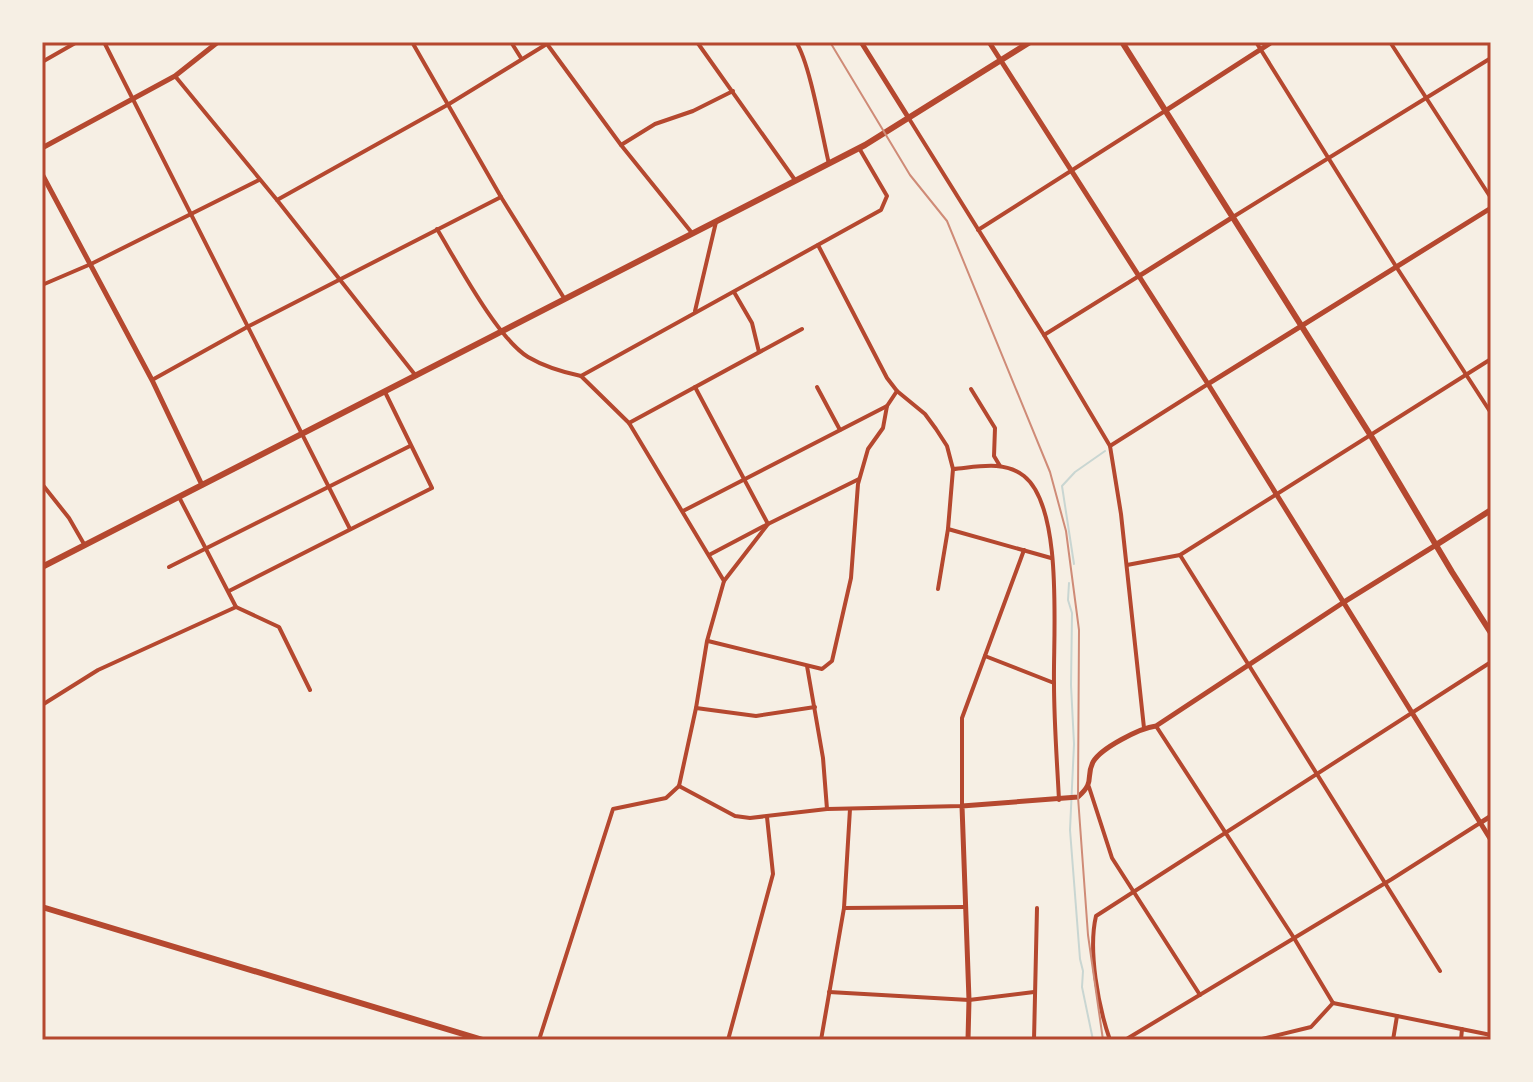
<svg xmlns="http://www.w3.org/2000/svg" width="1533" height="1082" font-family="'Roboto Condensed',sans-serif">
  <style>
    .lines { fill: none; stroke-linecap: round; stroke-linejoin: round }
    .stream { stroke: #c9d6d2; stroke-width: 2 }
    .minor { stroke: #b5482f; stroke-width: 4 }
    .tertiary { stroke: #b5482f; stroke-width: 5 }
    .secondary { stroke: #b5482f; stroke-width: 5 }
    .primary { stroke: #b5482f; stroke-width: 6 }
    .trunk { stroke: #b5482f; stroke-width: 6 }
    .rail { stroke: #cf8b77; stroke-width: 2 }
    .neatline { fill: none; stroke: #b5482f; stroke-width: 3 }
  </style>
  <rect width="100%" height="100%" fill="#f6efe4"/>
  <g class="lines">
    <g class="stream">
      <path d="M1074,564l-12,-78 13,-14 30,-21"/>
      <path d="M1069,583l-1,17 4,13 -1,72 3,59 -4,86 10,129 3,12 -1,16 11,53"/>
    </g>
    <g class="minor">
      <path d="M104,42l246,487"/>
      <path d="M412,42l89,155 63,101"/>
      <path d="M511,42l10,16"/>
      <path d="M697,42l98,138"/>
      <path d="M796,42c14,21 26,93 33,122"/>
      <path d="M1256,42l141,226 94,145"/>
      <path d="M1390,42l101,156"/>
      <path d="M547,44l74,101 71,88"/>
      <path d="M42,62l35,-20"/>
      <path d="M175,76l102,124 139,176"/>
      <path d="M908,117l136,218 66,111 11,68 23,214"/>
      <path d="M621,145l34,-21 38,-13 40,-20"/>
      <path d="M277,200l172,-96 101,-62"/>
      <path d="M1233,217l258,-159"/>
      <path d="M437,229c20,33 60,109 91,128 17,10 34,15 53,19l300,-166 6,-14 -28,-48"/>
      <path d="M978,230l187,-119"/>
      <path d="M818,245l69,133 10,13 28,23 11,15 11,17 6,23 -5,60 -10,60"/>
      <path d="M42,285l49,-21 168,-84"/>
      <path d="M734,292l18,31 7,29"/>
      <path d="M695,311l21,-89"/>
      <path d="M1044,335l95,-59"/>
      <path d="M581,376l48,47 95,158 -17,60 -11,67 -17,78"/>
      <path d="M152,380l97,-54 252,-129"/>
      <path d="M695,387l73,137 -59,31"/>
      <path d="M817,387l23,43"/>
      <path d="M971,389l24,39 -1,28 6,10"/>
      <path d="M629,423l173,-94"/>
      <path d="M1110,446l98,-62"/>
      <path d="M953,469c24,-2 51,-9 71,7 40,32 29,159 30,207 0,39 3,78 5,117"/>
      <path d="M42,484l27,34 15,26"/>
      <path d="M683,511l204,-105"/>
      <path d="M948,529l103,29"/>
      <path d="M1180,555l260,416"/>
      <path d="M1127,565l53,-10 311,-196"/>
      <path d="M169,567l241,-121"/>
      <path d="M724,581l44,-57 91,-45"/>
      <path d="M229,591l203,-103 -47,-96"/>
      <path d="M236,607l43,20 31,63"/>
      <path d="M708,641l114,28 10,-8 19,-83 7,-94 10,-35 15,-21 4,-22 10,-15"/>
      <path d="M985,656l69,27"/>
      <path d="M807,666l16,92 4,51"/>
      <path d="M42,705l56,-35 138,-63 -57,-110"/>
      <path d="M696,708l60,8 59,-9"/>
      <path d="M1156,726l138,212 39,65"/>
      <path d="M679,786l56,30 15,2 77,-9 135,-3v-88l62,-168"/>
      <path d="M1089,787l23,71 88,137"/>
      <path d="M844,908l121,-1"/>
      <path d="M829,992l140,8 65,-8"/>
      <path d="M1333,1003l158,32"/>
      <path d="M539,1040l74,-231 53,-11 13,-12"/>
      <path d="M728,1040l45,-166 -6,-57"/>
      <path d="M821,1040l23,-132 6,-99"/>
      <path d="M1034,1040l3,-132"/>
      <path d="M1110,1040c-12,-34 -22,-90 -14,-124l395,-254"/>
      <path d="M1125,1040l267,-161 88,-56"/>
      <path d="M1258,1040l53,-13 22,-24"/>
      <path d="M1393,1040l4,-24"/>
      <path d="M1461,1040l1,-11"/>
    </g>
    <g class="tertiary">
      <path d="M861,42l47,75"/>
      <path d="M42,148l133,-72 43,-34"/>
      <path d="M42,174l110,206 50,105"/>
      <path d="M1139,276l94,-59"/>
      <path d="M1208,384l283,-176"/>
      <path d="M968,1040l1,-40 -7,-194 116,-9c18,-16 7,-19 15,-35 8,-14 47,-34 63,-36l188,-124 92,-57"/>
    </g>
    <g class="secondary">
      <path d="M989,42l219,342 283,456"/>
      <path d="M1165,111l107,-69"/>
      <path d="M1480,823l11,-7"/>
    </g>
    <g class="primary">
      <path d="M1122,42l249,394 81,136 39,61"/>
      <path d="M1436,545l55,-35"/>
      <path d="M42,567l823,-422 165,-103"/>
    </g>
    <path class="trunk" d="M42,907l441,133"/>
    <path class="rail" d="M830,42l80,133 37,46 103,251 16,59 13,99 -1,167 10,138 15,105"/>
  </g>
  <rect width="1533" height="1082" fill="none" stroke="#f6efe4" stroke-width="88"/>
  <rect x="44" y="44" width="1445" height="994" class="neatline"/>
</svg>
